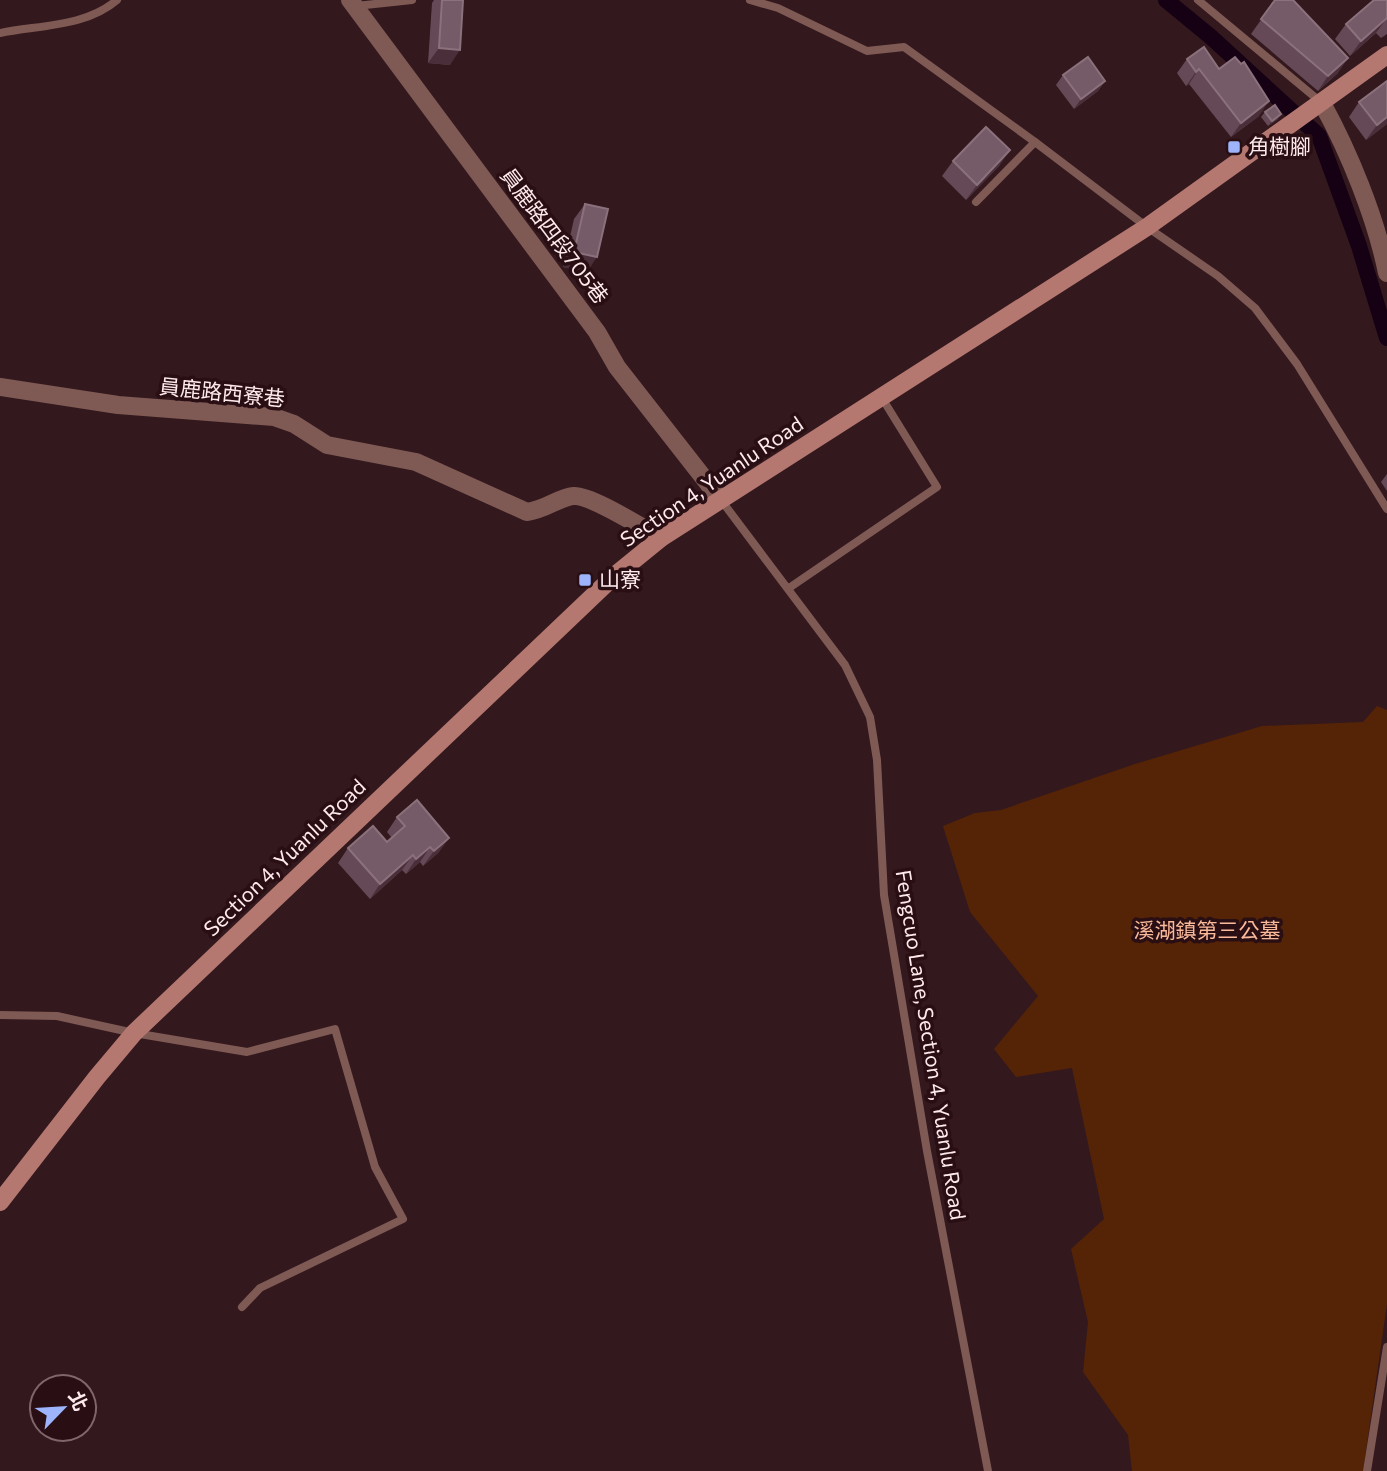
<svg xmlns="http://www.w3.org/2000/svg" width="1387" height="1471" font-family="Commissioner,'Noto Sans TC',sans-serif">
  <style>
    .green { fill: #552407 }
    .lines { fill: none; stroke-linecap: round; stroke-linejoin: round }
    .canal { stroke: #150014; stroke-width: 16 }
    .service { stroke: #7f5954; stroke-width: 8 }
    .tertiary { stroke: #7f5954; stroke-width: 18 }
    .secondary { stroke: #b57870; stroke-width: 18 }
    .wall { fill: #654956 }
    .shaded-wall { fill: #4a2e39 }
    .building { fill: #755a67; stroke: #8a717c; stroke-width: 2 }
    .poi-dot { fill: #9db4fd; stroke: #290e14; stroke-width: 2.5 }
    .labels { text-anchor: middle; stroke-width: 7; stroke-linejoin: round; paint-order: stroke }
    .poi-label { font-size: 21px; fill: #feeaed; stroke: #290e14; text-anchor: start }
    .street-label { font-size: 21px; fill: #feeaed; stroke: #290e14 }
    .park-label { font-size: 21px; fill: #faba9a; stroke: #290e14 }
  </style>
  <rect width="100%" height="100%" fill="#33181d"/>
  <path class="green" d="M1377,706l10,4v594l-24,167h-231l-4,-36 -45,-63 5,-50 -17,-73 33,-30 -32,-151 -56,9 -22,-28 44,-53 -68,-84 -27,-86 32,-13 26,-3 134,-46 127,-38 101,-4z"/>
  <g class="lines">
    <path class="canal" d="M1166,0l45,37 108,99 40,110 28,92"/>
    <g class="service">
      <path d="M750,0l28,8 89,43 37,-4 131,95 -59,60"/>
      <path d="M1198,0l124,103"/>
      <path d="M356,6l56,-6"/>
      <path d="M0,33c39,-8 86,-6 117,-33"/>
      <path d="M1035,142l112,85 71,49 37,32 42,56 90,145"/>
      <path d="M721,500l124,165 25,52 7,43 7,135 43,256 61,320"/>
      <path d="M789,588l148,-101 -55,-89"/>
      <path d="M0,1015l57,1 77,17 113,19 88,-23 40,138 28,52 -143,69 -18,19"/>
      <path d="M1367,1471l20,-124"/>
    </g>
    <g class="tertiary">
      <path d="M350,0l247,332 20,35 104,133"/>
      <path d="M1322,103c27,49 54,115 65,170"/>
      <path d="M0,387l118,18 156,12 20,7 33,21 89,17 111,50c18,-2 33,-15 46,-16 17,-2 71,33 88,42"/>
    </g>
    <path class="secondary" d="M0,1202l97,-125 37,-44 479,-456 48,-39 486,-311 240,-172"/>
  </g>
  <g class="wall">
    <path d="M434,0h29l-13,65 -22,-2 4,-60z"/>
    <path d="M1275,0l63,73 -20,18 -67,-57z"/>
    <path d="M1387,0v34l-6,4 -5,-5 -26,23 -15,-17 11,-15z"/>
    <path d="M1187,59l32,10 40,47 -28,21 -42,-53 -3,2 -9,-13z"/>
    <path d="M1063,75l42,6 -7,10 -24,18 -18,-24z"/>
    <path d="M1387,81v43l-21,16 -17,-23 10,-15z"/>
    <path d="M1265,112l13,7 -10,7 -7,-9z"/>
    <path d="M953,161l47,4 -34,35 -24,-24z"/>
    <path d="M585,204l2,68 -24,-5 11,-48z"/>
    <path d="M1387,474v17l-6,-9z"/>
    <path d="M397,817l52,21 -11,15 -15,13 -3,-4 -14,12 -4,-4 -32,29 -32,-36 10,-15 39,-6 5,-4 -5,-6z"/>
  </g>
  <g class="shaded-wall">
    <path d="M1387,18l-11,15 -26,23 11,-15z"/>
    <path d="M439,48l21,2 -10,15 -22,-2z"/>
    <path d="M1348,58l-10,15 -20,18 10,-15z"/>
    <path d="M1199,69l-10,15 -3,2 10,-14z"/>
    <path d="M1105,81l-7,10 -24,18 7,-10z"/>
    <path d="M1269,101l-10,15 -28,21 10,-14z"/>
    <path d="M1281,114l-3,5 -10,7 4,-5z"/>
    <path d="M1387,117v7l-21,16 11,-15z"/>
    <path d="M1010,150l-10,15 -34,35 11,-15z"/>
    <path d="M574,252l23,5 -10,15 -24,-5z"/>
    <path d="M449,838l-11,15 -15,13 11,-15z"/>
    <path d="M430,847l-10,15 -14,12 10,-15z"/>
    <path d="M413,855l-11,15 -32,29 10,-15z"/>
  </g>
  <g class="building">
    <path d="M442,0h21l-3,50 -21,-2z"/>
    <path d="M1275,0h18l55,58 -20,18 -67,-57z"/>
    <path d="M1374,0h13v18l-26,23 -15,-17z"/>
    <path d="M1204,47l15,22 16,-12 6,7 3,-2 25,39 -28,22 -42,-54 -3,3 -9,-13z"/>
    <path d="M1088,57l17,24 -24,18 -18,-24z"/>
    <path d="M1387,81v36l-10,8 -18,-23z"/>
    <path d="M1275,105l6,9 -9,7 -7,-9z"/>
    <path d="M986,127l24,23 -33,35 -24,-24z"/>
    <path d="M585,204l23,5 -11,48 -23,-5z"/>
    <path d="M417,800l32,38 -15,13 -4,-4 -14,12 -3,-4 -33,29 -32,-36 25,-22 14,16 18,-16 -8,-9z"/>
  </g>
  <g class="poi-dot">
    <rect x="1227" y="140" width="14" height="14" rx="3.5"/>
    <rect x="578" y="573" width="14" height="14" rx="3.5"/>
  </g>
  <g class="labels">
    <g class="poi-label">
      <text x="1248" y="154">角樹腳</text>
      <text x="599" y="587">山寮</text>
    </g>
    <g class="street-label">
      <text transform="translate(554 236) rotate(53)" y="7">員鹿路四段705巷</text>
      <text transform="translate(222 393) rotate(6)" y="7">員鹿路西寮巷</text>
      <text transform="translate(712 482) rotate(-34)" y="7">Section 4, Yuanlu Road</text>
      <text transform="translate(285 858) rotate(-44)" y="7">Section 4, Yuanlu Road</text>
      <text transform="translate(930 1045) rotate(81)" y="7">Fengcuo Lane, Section 4, Yuanlu Road</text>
    </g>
    <g class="park-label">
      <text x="1207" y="938">溪湖鎮第三公墓</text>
    </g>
  </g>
  <g transform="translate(63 1408) rotate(65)"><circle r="33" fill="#290e14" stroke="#7e666b" stroke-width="2"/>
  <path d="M0-5L12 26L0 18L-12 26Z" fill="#9db4fd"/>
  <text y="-10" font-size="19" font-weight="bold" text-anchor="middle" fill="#feeaed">北</text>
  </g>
</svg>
